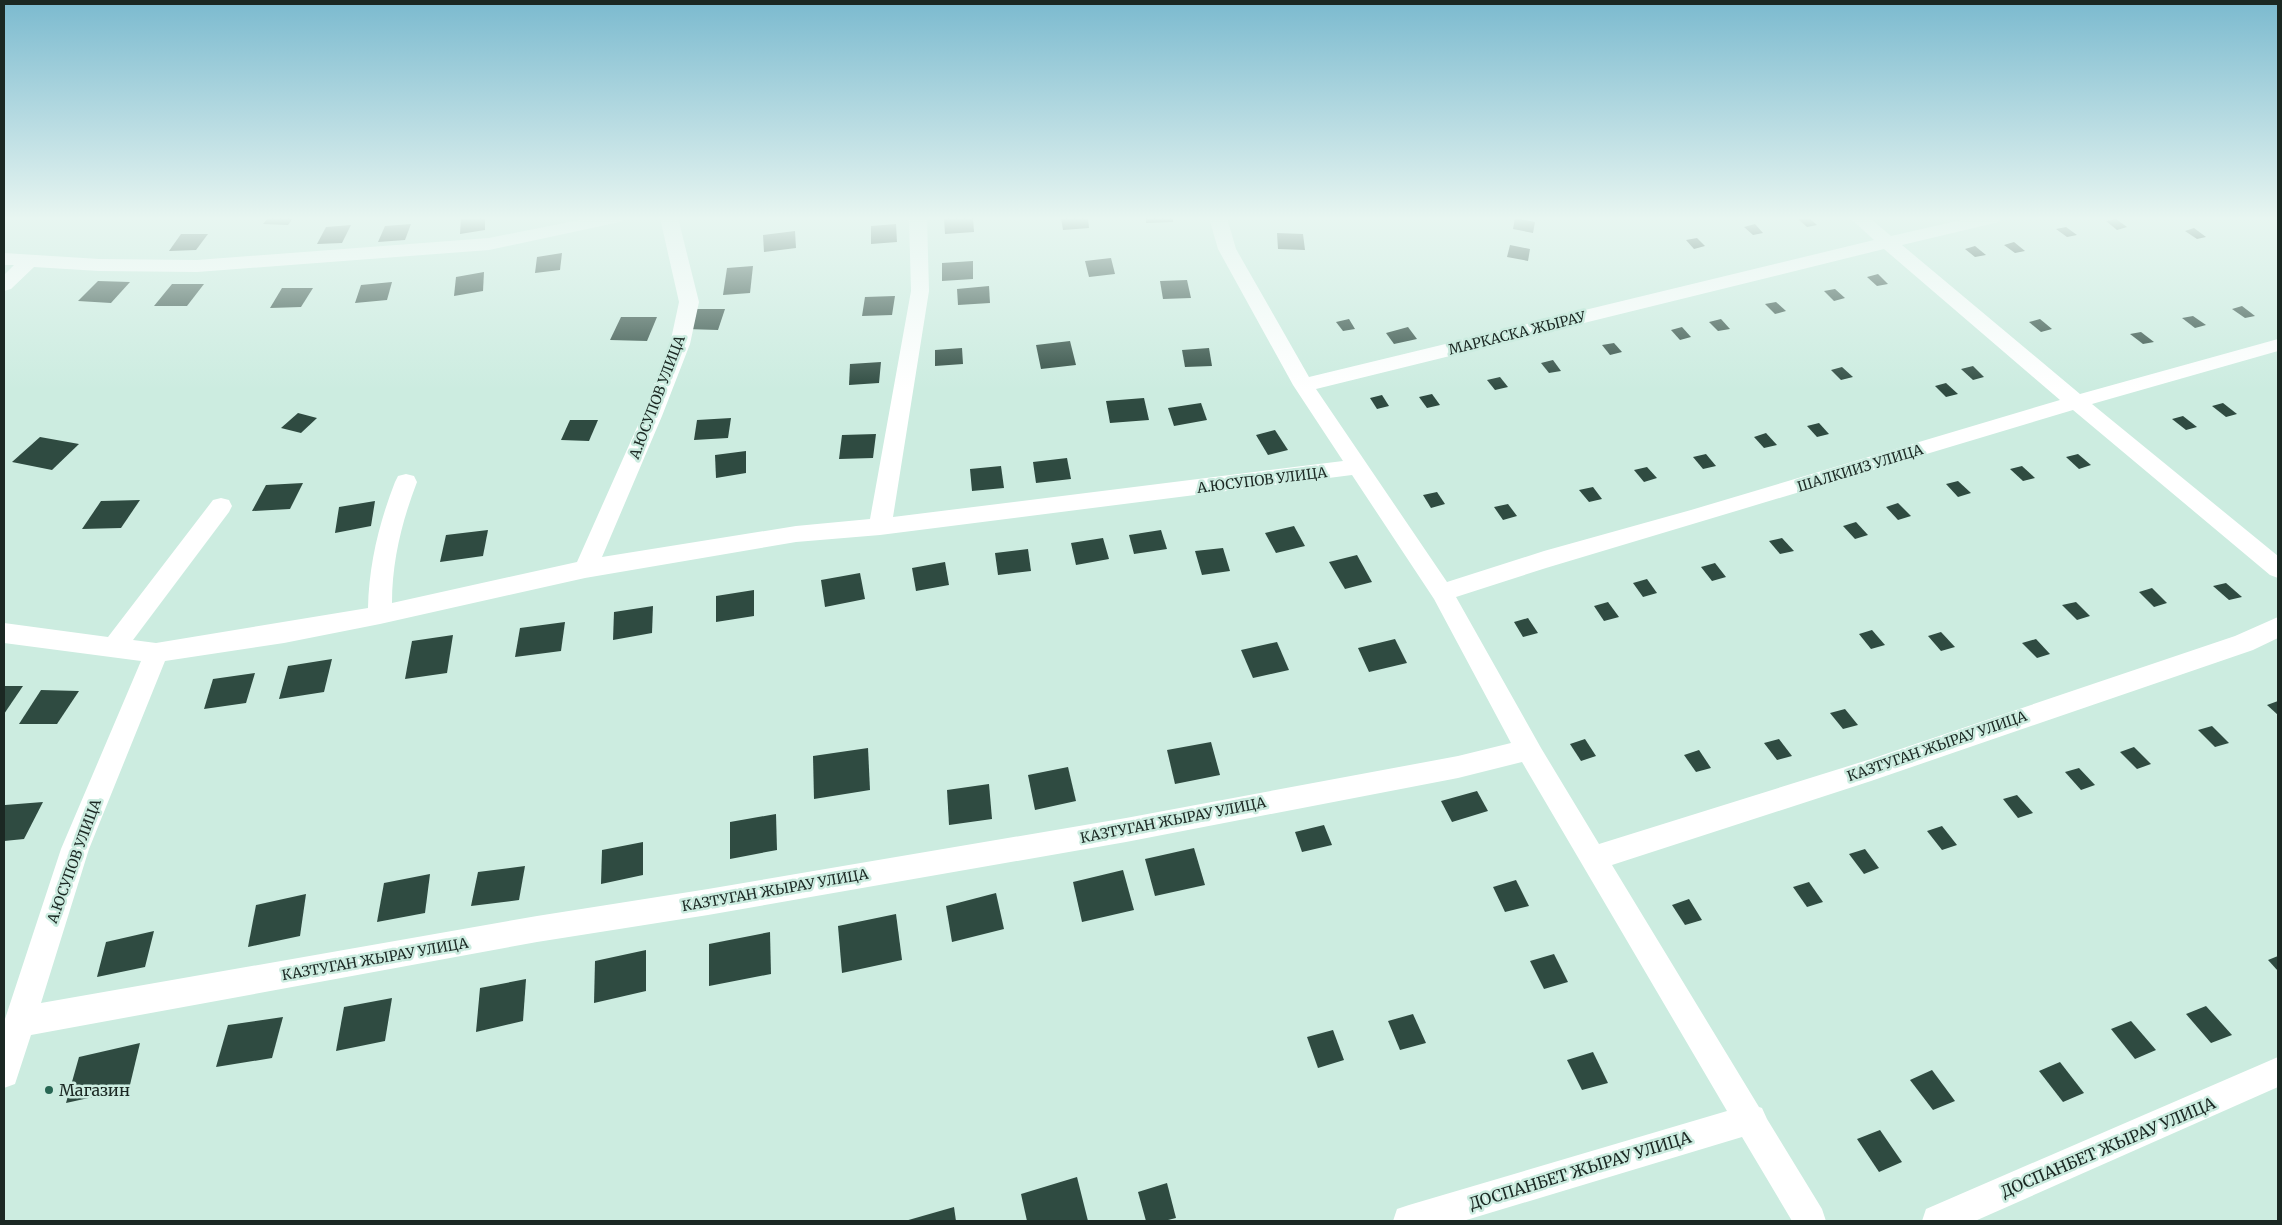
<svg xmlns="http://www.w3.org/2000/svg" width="2282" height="1225" font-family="Merriweather,serif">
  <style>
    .building { fill: #2f4b41 }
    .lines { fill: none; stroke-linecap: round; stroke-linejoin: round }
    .minor { fill: #fff; fill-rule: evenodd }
    .poi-dot { fill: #276653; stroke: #ccece0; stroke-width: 2 }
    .labels { text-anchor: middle; stroke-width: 5; stroke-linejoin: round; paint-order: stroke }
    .street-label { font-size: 14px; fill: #1b2823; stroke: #ccece0 }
    .near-poi-label { font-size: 16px; fill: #1b2823; stroke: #ccece0; text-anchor: start }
    .near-street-label { font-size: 16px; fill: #1b2823; stroke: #ccece0 }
  </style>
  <rect width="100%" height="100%" fill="#ccece0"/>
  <g class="building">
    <path d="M268,218h25l-5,7 -25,-1z"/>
    <path d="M485,218v12l-25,4 1,-15z"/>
    <path d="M944,218h29l1,14 -29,2z"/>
    <path d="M1061,218h27l1,10 -26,2z"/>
    <path d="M1146,218h27v4l-27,1z"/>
    <path d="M1515,218l20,4 -2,11 -20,-4z"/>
    <path d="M1809,218l8,7 -10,2 -9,-8z"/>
    <path d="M2116,219l11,8 -10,3 -11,-9z"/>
    <path d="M411,224l-6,16 -27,2 7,-16z"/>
    <path d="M896,224l1,18 -26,2v-18z"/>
    <path d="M1755,224l8,9 -10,2 -9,-8z"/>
    <path d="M351,225l-9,18 -25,1 9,-17z"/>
    <path d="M2066,227l11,8 -10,2 -11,-8z"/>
    <path d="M2194,228l12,9 -9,2 -12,-8z"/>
    <path d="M795,231l1,17 -32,4 -1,-17z"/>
    <path d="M1277,233l26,1 2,16 -27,-1z"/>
    <path d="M181,234h27l-12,16 -27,1z"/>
    <path d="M1697,238l8,8 -11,3 -8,-9z"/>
    <path d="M2014,242l11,9 -10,2 -11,-8z"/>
    <path d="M1510,245l20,4 -2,12 -21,-4z"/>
    <path d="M1975,246l11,9 -11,2 -10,-8z"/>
    <path d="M562,253l-2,17 -25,3 2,-16z"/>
    <path d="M1111,258l4,16 -26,3 -4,-16z"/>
    <path d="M973,261v18l-31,2v-18z"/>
    <path d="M753,266l-3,27 -27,2 4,-27z"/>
    <path d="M484,272l-1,19 -29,5 2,-19z"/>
    <path d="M1878,274l10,10 -11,2 -10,-9z"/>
    <path d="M1187,280l4,18 -28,1 -3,-18z"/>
    <path d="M98,281l32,1 -19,21 -33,-2z"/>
    <path d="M392,282l-5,18 -32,3 6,-18z"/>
    <path d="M172,284h32l-17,22h-33z"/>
    <path d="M989,286l1,17 -32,2 -1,-16z"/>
    <path d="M282,288h31l-12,19 -31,1z"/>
    <path d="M1835,289l10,9 -11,3 -10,-10z"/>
    <path d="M895,296l-3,19 -30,1 3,-19z"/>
    <path d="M1776,302l10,9 -11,3 -10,-10z"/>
    <path d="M2242,306l13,10 -10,2 -13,-9z"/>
    <path d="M693,309h32l-7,21 -32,-1z"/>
    <path d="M2193,316l13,9 -11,3 -13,-10z"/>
    <path d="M621,317h36l-10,24 -37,-1z"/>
    <path d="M1349,319l6,10 -12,2 -7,-9z"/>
    <path d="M1721,319l9,10 -12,2 -9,-9z"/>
    <path d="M2040,319l12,10 -11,3 -12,-10z"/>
    <path d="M1408,327l9,12 -23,5 -8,-11z"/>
    <path d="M1682,327l9,10 -11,3 -9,-10z"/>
    <path d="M2141,332l13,10 -11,2 -13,-10z"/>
    <path d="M1070,341l6,24 -35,4 -5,-24z"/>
    <path d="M1614,343l8,9 -12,3 -8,-10z"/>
    <path d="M962,348l1,16 -28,2v-16z"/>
    <path d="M1209,348l3,18 -27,1 -3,-17z"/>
    <path d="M1553,360l8,11 -12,2 -8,-10z"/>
    <path d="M881,362l-2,21 -30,2 1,-21z"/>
    <path d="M1973,366l11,11 -11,3 -12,-11z"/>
    <path d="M1842,367l11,10 -12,3 -10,-10z"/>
    <path d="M1500,377l8,10 -13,3 -8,-10z"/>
    <path d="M1946,383l12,11 -12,3 -11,-11z"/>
    <path d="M1432,394l8,11 -13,3 -8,-11z"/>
    <path d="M1382,395l7,11 -12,3 -7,-11z"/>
    <path d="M1144,398l5,22 -39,3 -4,-22z"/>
    <path d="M1201,403l6,17 -33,6 -6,-18z"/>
    <path d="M2223,403l14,11 -11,3 -14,-11z"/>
    <path d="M298,413l19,5 -16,15 -20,-5z"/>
    <path d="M2183,416l14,11 -11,3 -14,-11z"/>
    <path d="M731,418l-3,20 -34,2 3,-20z"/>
    <path d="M570,420h28l-9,21 -28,-1z"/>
    <path d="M1819,423l10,11 -12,3 -10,-11z"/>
    <path d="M1275,430l13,20 -20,5 -12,-20z"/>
    <path d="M1766,433l11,12 -13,3 -10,-11z"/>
    <path d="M876,434l-3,24 -34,1 3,-24z"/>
    <path d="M40,437l39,7 -27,26 -40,-8z"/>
    <path d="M746,451v22l-30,5 -1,-23z"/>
    <path d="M1706,454l10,12 -13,3 -10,-12z"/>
    <path d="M2078,454l13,11 -12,4 -13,-12z"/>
    <path d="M1067,458l4,21 -35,4 -3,-21z"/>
    <path d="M1001,466l3,22 -32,3 -2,-22z"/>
    <path d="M2022,466l13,12 -12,3 -13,-12z"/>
    <path d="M1647,467l10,11 -13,4 -10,-12z"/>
    <path d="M1958,481l13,12 -13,4 -12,-13z"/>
    <path d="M303,483l-13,26 -38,2 14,-26z"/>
    <path d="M1593,487l9,12 -13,3 -10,-12z"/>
    <path d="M1437,492l8,12 -14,4 -8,-13z"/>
    <path d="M140,500l-19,28 -39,1 19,-28z"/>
    <path d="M375,501l-4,25 -36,7 4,-26z"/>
    <path d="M1898,503l13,13 -13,4 -12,-13z"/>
    <path d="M1508,504l9,12 -14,4 -9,-13z"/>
    <path d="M1856,522l12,13 -13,4 -12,-13z"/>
    <path d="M1294,526l11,20 -29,7 -11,-20z"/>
    <path d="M488,530l-5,26 -43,6 6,-27z"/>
    <path d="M1161,530l6,19 -33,5 -5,-19z"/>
    <path d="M1103,538l6,21 -33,6 -5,-22z"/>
    <path d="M1782,538l12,13 -14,3 -11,-13z"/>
    <path d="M1223,548l7,23 -28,4 -7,-24z"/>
    <path d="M1028,549l3,22 -33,4 -3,-22z"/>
    <path d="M1357,555l15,27 -27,7 -16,-27z"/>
    <path d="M945,562l4,23 -33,6 -4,-23z"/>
    <path d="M1715,563l11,14 -14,4 -11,-14z"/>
    <path d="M860,573l5,26 -40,8 -4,-27z"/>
    <path d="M1647,579l10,14 -14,4 -10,-14z"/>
    <path d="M2226,583l16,14 -13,3 -16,-14z"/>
    <path d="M2152,588l15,15 -13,4 -15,-15z"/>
    <path d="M754,590v26l-38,6v-26z"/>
    <path d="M1608,602l11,15 -15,4 -10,-15z"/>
    <path d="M2076,602l14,14 -13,4 -15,-15z"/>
    <path d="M653,606l-1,27 -39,7 1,-28z"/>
    <path d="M1528,618l10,15 -15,4 -9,-15z"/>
    <path d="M565,622l-4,29 -46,6 5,-29z"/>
    <path d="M1872,630l13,15 -14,4 -12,-15z"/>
    <path d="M1941,632l14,15 -14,4 -13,-15z"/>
    <path d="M453,635l-6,38 -42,6 7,-38z"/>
    <path d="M1395,639l12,24 -38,9 -11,-24z"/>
    <path d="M2036,639l14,15 -13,4 -15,-15z"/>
    <path d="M1277,642l12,28 -36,8 -12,-28z"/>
    <path d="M332,659l-8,33 -45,7 9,-33z"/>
    <path d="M255,673l-9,30 -42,6 9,-30z"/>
    <path d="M4,686h19l-19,28z"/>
    <path d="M41,690l38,1 -22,33h-38z"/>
    <path d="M2278,701v14l-11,-10z"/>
    <path d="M1845,709l13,16 -15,4 -13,-16z"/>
    <path d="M2212,726l17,17 -14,4 -17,-17z"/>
    <path d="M1585,739l11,17 -15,5 -11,-17z"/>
    <path d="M1779,739l13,17 -15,4 -13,-17z"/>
    <path d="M1211,742l9,33 -45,9 -8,-34z"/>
    <path d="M2134,747l17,17 -14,5 -17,-17z"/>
    <path d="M868,748l2,42 -56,9 -1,-43z"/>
    <path d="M1699,750l12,18 -15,4 -12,-17z"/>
    <path d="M1068,767l8,34 -41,9 -7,-35z"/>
    <path d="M2079,768l16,17 -14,5 -16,-18z"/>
    <path d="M989,784l3,35 -43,6 -2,-35z"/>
    <path d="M1477,791l11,20 -36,11 -11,-21z"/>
    <path d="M2017,795l16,18 -15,5 -15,-19z"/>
    <path d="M43,802l-19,37 -20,2 1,-36z"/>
    <path d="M776,814l1,36 -47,9v-37z"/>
    <path d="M1324,825l8,20 -30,7 -7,-20z"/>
    <path d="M1942,826l15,19 -15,5 -15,-19z"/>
    <path d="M643,842v33l-42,9 1,-34z"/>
    <path d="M1194,848l11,37 -50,11 -10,-37z"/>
    <path d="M1865,849l14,19 -15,6 -15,-20z"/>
    <path d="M525,866l-6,34 -48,6 7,-34z"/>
    <path d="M1123,870l11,40 -52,12 -9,-40z"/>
    <path d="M430,874l-5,39 -48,9 7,-39z"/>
    <path d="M1516,880l13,26 -24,6 -12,-25z"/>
    <path d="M1809,882l14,20 -16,5 -14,-20z"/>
    <path d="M996,893l8,36 -52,13 -6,-36z"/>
    <path d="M306,894l-6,42 -52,11 8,-42z"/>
    <path d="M1689,899l13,21 -17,5 -13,-20z"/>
    <path d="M896,914l6,46 -60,13 -4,-47z"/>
    <path d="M154,931l-9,36 -48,10 9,-35z"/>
    <path d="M770,932l1,42 -62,12v-42z"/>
    <path d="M646,950v41l-52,12 1,-42z"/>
    <path d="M1554,954l14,28 -24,7 -14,-28z"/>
    <path d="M2278,956v15l-10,-11z"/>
    <path d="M526,979l-3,42 -47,11 4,-44z"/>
    <path d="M392,998l-7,43 -49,10 8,-44z"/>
    <path d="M2206,1006l26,29 -21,8 -25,-29z"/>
    <path d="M1413,1014l13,29 -26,7 -12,-29z"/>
    <path d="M283,1017l-11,41 -56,9 12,-42z"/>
    <path d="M2131,1021l25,29 -21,9 -24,-30z"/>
    <path d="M1333,1030l11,30 -26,8 -11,-31z"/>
    <path d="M140,1043l-11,46 -63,14 13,-46z"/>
    <path d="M1593,1052l15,31 -26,7 -15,-30z"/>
    <path d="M2060,1062l24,31 -21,9 -24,-31z"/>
    <path d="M1932,1070l23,31 -22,9 -23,-30z"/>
    <path d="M1880,1130l22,32 -23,10 -22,-33z"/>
    <path d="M1077,1177l11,44h-61l-6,-27z"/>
    <path d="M1167,1183l9,35 -12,3h-18l-8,-29z"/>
    <path d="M954,1207l2,14h-51z"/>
  </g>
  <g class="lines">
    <g class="minor">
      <path d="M589,218h35l-3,4 -6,1 -126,27 -292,22 -98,-1 -65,-4 -23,22 -7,2v-16l10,-10h-10v-12l95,6 98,1 292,-22z"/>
      <path d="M660,218h18l21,84 -9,42 -28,72 -60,141 194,-31 74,-7 41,-228 -2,-73h18l2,73 -36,226 450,-56 -50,-76 -75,-136 -9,-31h18l9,31 73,128 565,-137 -24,-22h20l21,18 79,-18h32l-3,4 -97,23 178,149 198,-55v12l-186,53 186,152v22l-8,-3 -197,-165 -527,158 -90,29 85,151 58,96 272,-85 364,-123 43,-19v21l-25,12 -382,131 -259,84 147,242 3,1 5,11 55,90 4,12h-34l-50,-84 -279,84h-70l4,-12 12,-4 318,-94 -205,-349 -64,16 -332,64 -418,73 -171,27 -506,93 -16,49 -11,4v-66l57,-173 80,-188 -137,-18v-20l104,14 105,-137 8,-2 8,2 3,6 -3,6 -96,128 23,3 212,-35c1,-44 11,-85 27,-126l3,-6 8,-2 8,2 3,6c-15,39 -25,79 -25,121l185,-41 65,-146 28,-72 9,-42zM1884,249l176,151 -369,110 -147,41 -97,31 -131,-193zM1352,475l82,124 77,144 -53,13 -332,62 -418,71 -171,27 -496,87 48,-154 76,-188 119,-18 96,-19 205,-46 211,-36 84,-7z"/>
      <path d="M2278,1057v30l-303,134h-53l4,-12z"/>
    </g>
  </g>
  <linearGradient id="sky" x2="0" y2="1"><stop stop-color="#7bbacf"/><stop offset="0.56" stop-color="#e8f6f1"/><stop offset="1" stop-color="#e8f6f1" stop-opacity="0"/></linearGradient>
  <rect width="2282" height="390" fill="url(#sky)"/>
  <circle class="poi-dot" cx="49" cy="1090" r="5"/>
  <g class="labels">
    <g class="street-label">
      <text transform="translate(1517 333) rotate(-14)" y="5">МАРКАСКА ЖЫРАУ</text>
      <text transform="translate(657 397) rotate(-69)" y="5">А.ЮСУПОВ УЛИЦА</text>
      <text transform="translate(1860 468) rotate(-17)" y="5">ШАЛКИИЗ УЛИЦА</text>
      <text transform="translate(1262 480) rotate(-7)" y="5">А.ЮСУПОВ УЛИЦА</text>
      <text transform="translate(1937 746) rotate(-19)" y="5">КАЗТУГАН ЖЫРАУ УЛИЦА</text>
      <text transform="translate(1173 820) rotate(-11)" y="5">КАЗТУГАН ЖЫРАУ УЛИЦА</text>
      <text transform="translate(74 861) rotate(-70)" y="5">А.ЮСУПОВ УЛИЦА</text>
      <text transform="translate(775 890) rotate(-10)" y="5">КАЗТУГАН ЖЫРАУ УЛИЦА</text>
      <text transform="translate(375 959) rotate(-10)" y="5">КАЗТУГАН ЖЫРАУ УЛИЦА</text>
    </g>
    <g class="near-poi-label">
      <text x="59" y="1096">Магазин</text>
    </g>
    <g class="near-street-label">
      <text transform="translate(2108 1147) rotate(-23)" y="6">ДОСПАНБЕТ ЖЫРАУ УЛИЦА</text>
      <text transform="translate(1580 1170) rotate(-17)" y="6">ДОСПАНБЕТ ЖЫРАУ УЛИЦА</text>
    </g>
  </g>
  <rect width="2282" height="1225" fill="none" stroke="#1b2823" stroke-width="10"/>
</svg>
